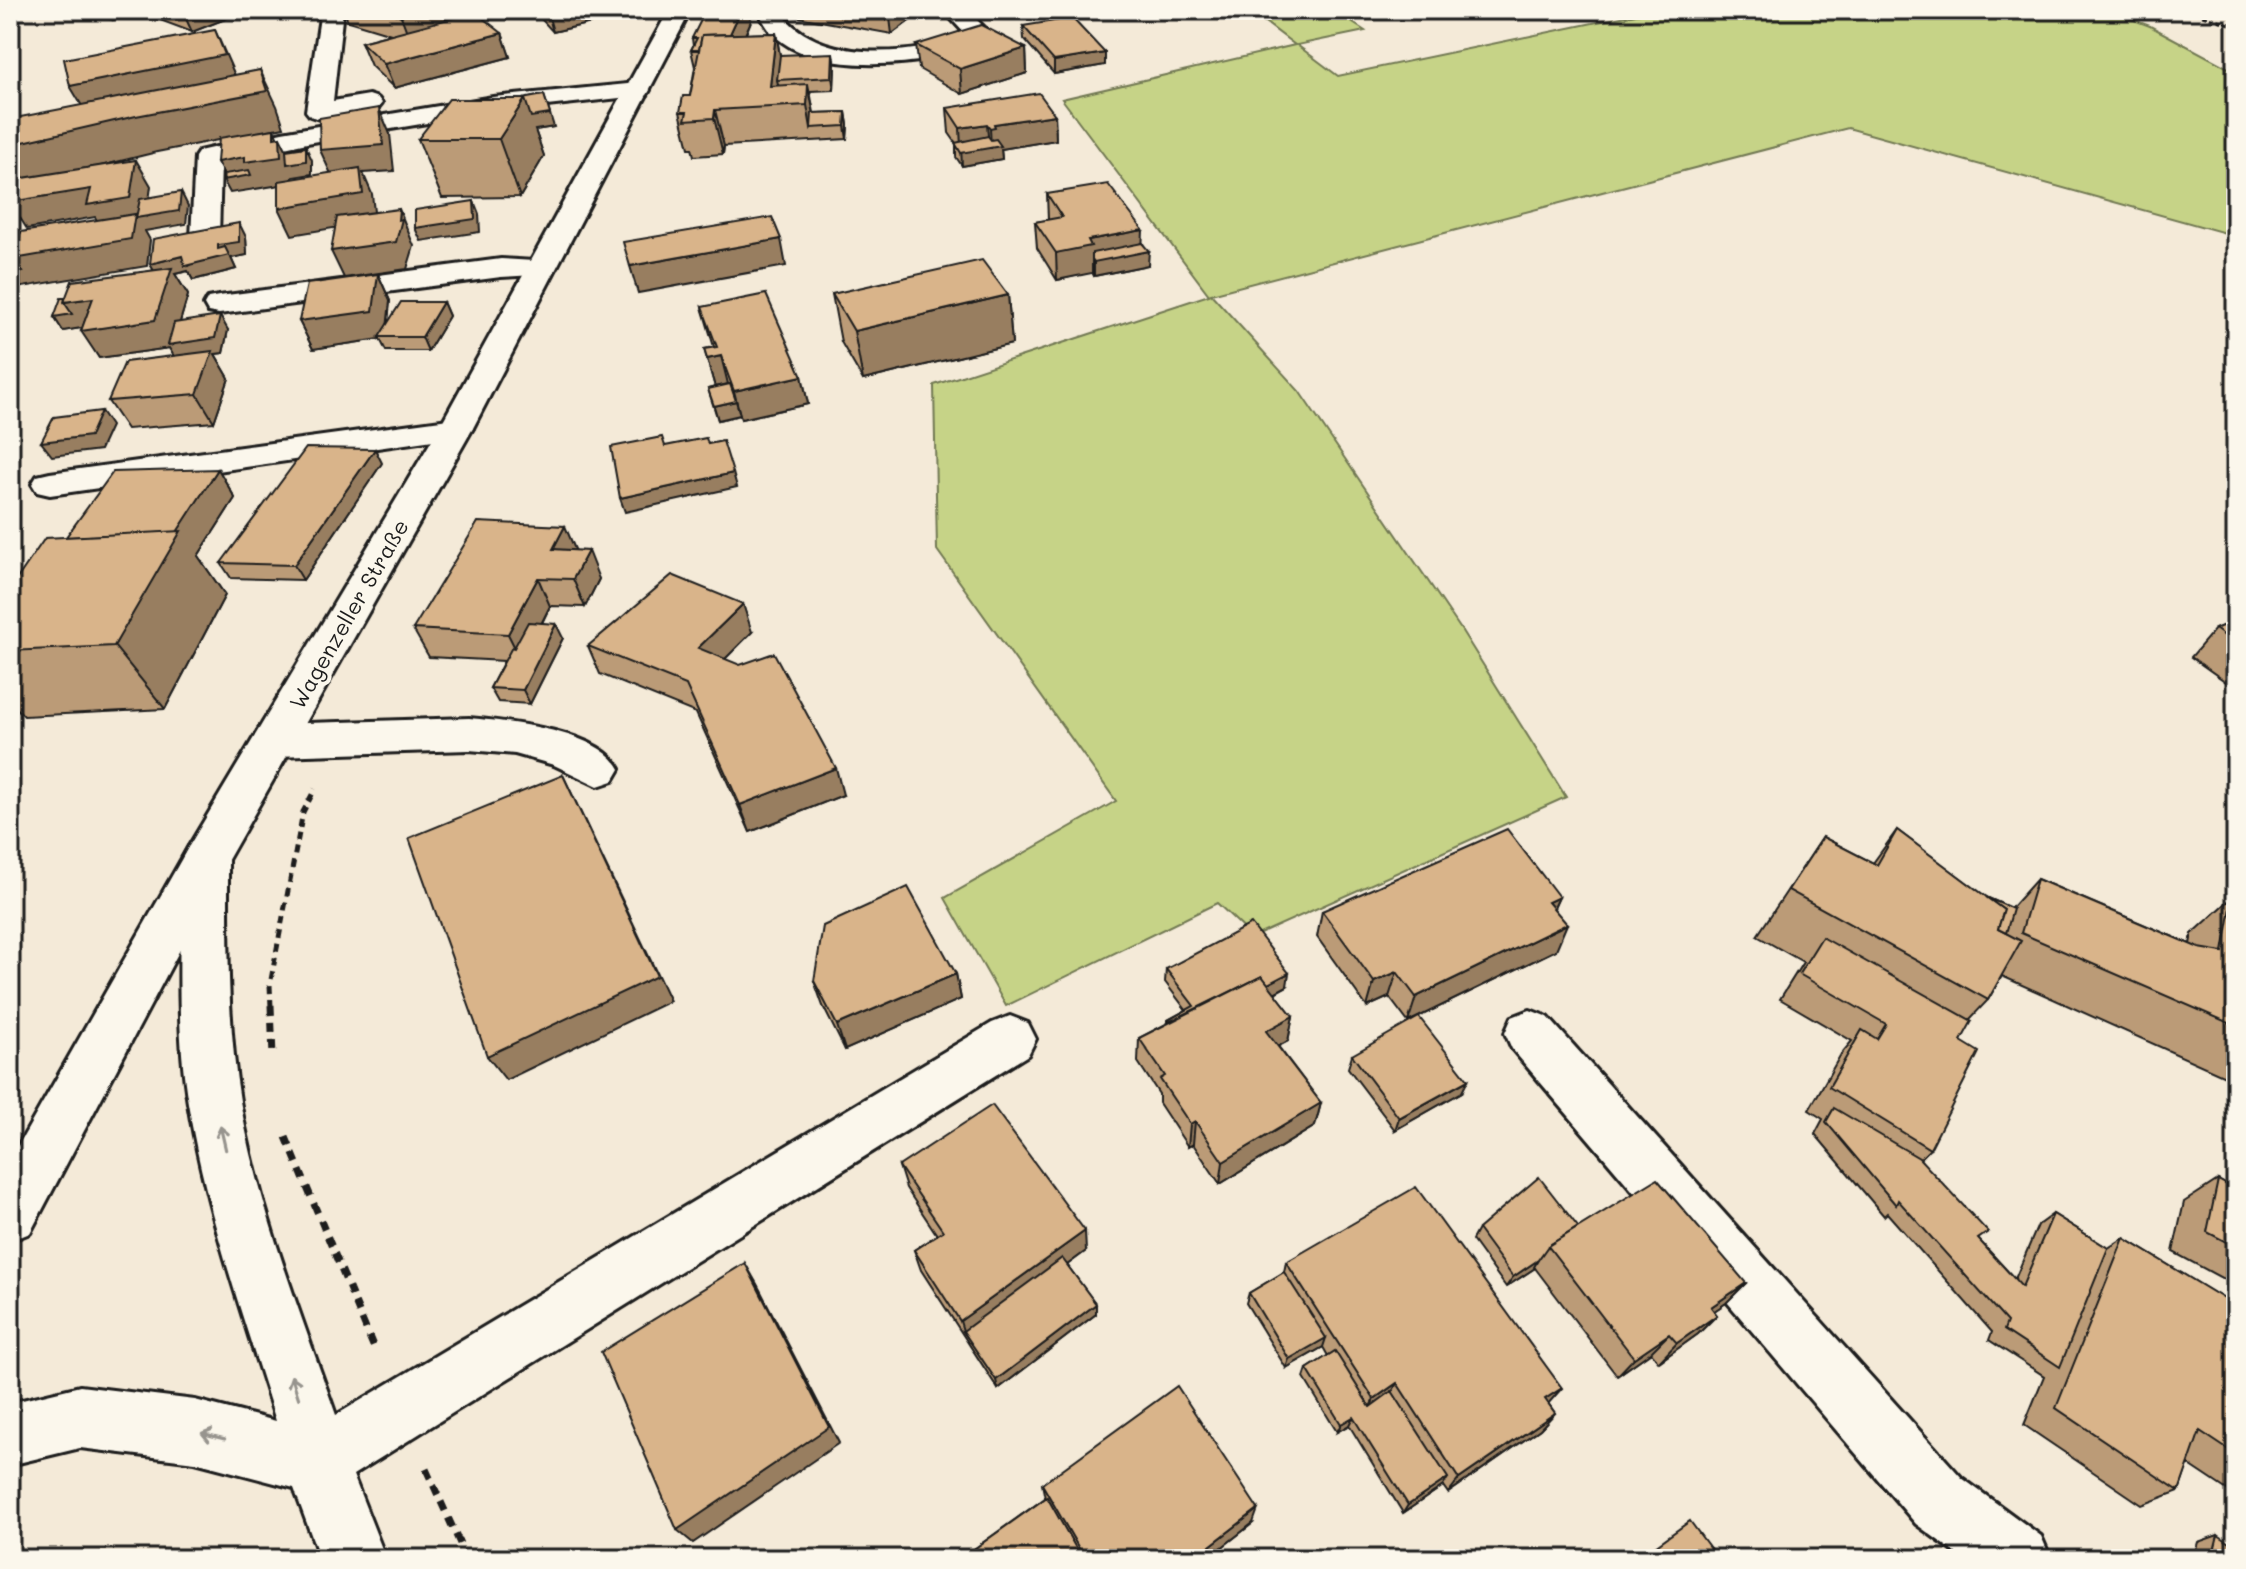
<svg xmlns="http://www.w3.org/2000/svg" width="2246" height="1569" font-family="Mali,sans-serif">
  <style>
    .green { fill: #c6d387; stroke: #717852; stroke-width: 2 }
    .lines { fill: none; stroke-linecap: round; stroke-linejoin: round }
    .minor-casing { stroke: #1c1c1c; stroke-width: 6 }
    .major-casing { stroke: #1c1c1c; stroke-width: 6 }
    .path-far2 { stroke: #1c1c1c; stroke-width: 3; stroke-dasharray: 5 3; stroke-linecap: butt }
    .path-far1 { stroke: #1c1c1c; stroke-width: 5; stroke-dasharray: 8 6; stroke-linecap: butt }
    .path { stroke: #1c1c1c; stroke-width: 7; stroke-dasharray: 10 8; stroke-linecap: butt }
    .minor { fill: #fbf7ec; fill-rule: evenodd }
    .major { fill: #fbf7ec; fill-rule: evenodd }
    .wall { fill: #bb9b77; stroke: #1c1c1c; stroke-width: 2 }
    .shaded-wall { fill: #987e61; stroke: #1c1c1c; stroke-width: 2 }
    .building { fill: #d9b48a; stroke: #1c1c1c; stroke-width: 2 }
    .oneway { stroke: #97948e }
    .labels { text-anchor: middle; stroke-width: 8; stroke-linejoin: round; paint-order: stroke }
    .street-label { font-size: 22px; fill: #1c1c1c; stroke: #fbf7ec }
  </style>
  <rect width="100%" height="100%" fill="#f4ead8"/>
  <filter id="ink" filterUnits="userSpaceOnUse"><feTurbulence type="fractalNoise" baseFrequency=".0125" numOctaves="2"/><feDisplacementMap in="SourceGraphic" scale="16" xChannelSelector="R" yChannelSelector="G"/><feConvolveMatrix kernelMatrix="1 2 1 2 8 2 1 2 1" color-interpolation-filters="sRGB"/></filter>
  <g filter="url(#ink)">
    <path class="green" d="M1249,10h84l32,21 -68,14 41,31 317,-66h452l43,16 86,46v164l-388,-108 -637,166 88,97 163,240 104,166 -313,140 -36,-34 -211,103 -61,-108 171,-97 -179,-251 -3,-165 275,-90 -147,-196 233,-54z"/>
    <g class="lines">
      <defs>
        <g id="minor">
          <path d="M321,10h22l-10,91 36,-6 9,3 4,5 -4,5 -59,11 -9,-3 -4,-5z"/>
          <path d="M757,10h22c39,56 132,45 189,27l-25,-27h24l25,25 -5,11c-56,18 -166,34 -213,-11 -7,-6 -12,-17 -17,-25z"/>
          <path d="M638,83l9,2 3,5 -3,5 -154,17 -186,31 -86,19 -2,76 -4,6 -10,3 -10,-3 -4,-6 4,-81 4,-6 83,-19 211,-35z"/>
          <path d="M501,259l50,3 5,6 -5,6 -50,3 -282,37 -11,-2 -4,-7 4,-7 11,-2z"/>
          <path d="M456,418l12,3 5,7 -5,7 -418,60 -13,-3 -5,-8 5,-8 13,-3z"/>
          <path d="M469,718c41,4 130,12 151,51l-7,12 -15,5 -44,-21 -39,-11 -46,-4 -194,6 -15,-5 -6,-11 6,-11 15,-5z"/>
          <path d="M205,841l16,5 7,13c0,80 -1,163 12,242 19,108 60,211 96,314l656,-392 18,-7 18,7 8,16 -8,16 -675,420 33,84h-66l-26,-71 -99,-26 -115,-14 -70,17v-62l70,-17 115,14 81,21c-33,-105 -70,-209 -88,-318 -13,-76 -8,-167 -6,-244l7,-13z"/>
          <path d="M1530,1010l18,7 414,461 79,58 10,23h-87l-48,-35 -404,-475 -7,-16 7,-16z"/>
        </g>
        <path id="major" d="M669,10h22l-218,418 -252,444 -191,361 -20,8v-81l179,-314 250,-418z"/>
      </defs>
      <use href="#minor" class="minor-casing"/>
      <use href="#major" class="major-casing"/>
      <path class="path-far2" d="M2187,10l49,16"/>
      <path class="path-far1" d="M271,1007l-1,-22 33,-173 12,-23"/>
      <g class="path">
        <path d="M271,1005l2,52"/>
        <path d="M286,1137l90,216"/>
        <path d="M426,1469l41,90"/>
      </g>
      <use href="#minor" class="minor"/>
      <use href="#major" class="major"/>
    </g>
    <g class="wall">
      <path d="M90,10h158l-56,22 -56,-21 -23,9 -22,-7z"/>
      <path d="M343,10h103l1,10 55,13 8,24 -116,31 -23,-22 -10,-24 30,-8 -43,-13z"/>
      <path d="M481,10h25l1,3 -14,4z"/>
      <path d="M533,10h86l2,6 -68,16z"/>
      <path d="M781,10h143l-32,24 -111,-20z"/>
      <path d="M1065,10h53l-44,8z"/>
      <path d="M751,21l-5,13 30,-1 4,22 55,10 -1,25 -24,1 4,22 32,-1 2,13 -1,14 -123,7 -1,8 -29,2 -2,-8h-3l-9,-36 10,-16 5,-29 -4,-17 2,-4 -1,-8z"/>
      <path d="M1023,26l82,27v12l-51,9 -30,-35z"/>
      <path d="M916,45l110,3 1,25 -65,21 -43,-25z"/>
      <path d="M947,108l108,7 1,25 -55,9 1,10 -40,7 -6,-9v-14l-7,-10z"/>
      <path d="M554,127l-19,3 9,26 -24,41 -78,1 -24,-59z"/>
      <path d="M1047,194l96,49 5,22 -54,11 -2,-4 -35,8 -20,-32 -2,-26 13,-2z"/>
      <path d="M246,237l1,18 -16,3 5,11 -43,11 -5,-9 -13,3 13,21 -8,27 48,8 -5,23 -8,1 14,24 -15,44 -87,7 -19,-28 66,-45 -5,-8 -70,10 -18,-30 -18,3 -9,-14 11,-19 89,-28 -4,-6z"/>
      <path d="M378,274l12,27 -2,22 55,-21 6,14 -21,35h-42l-6,-12 -67,10 -14,-28z"/>
      <path d="M832,294l176,1 4,49 -149,36 -22,-38z"/>
      <path d="M702,307l100,69 6,28 -67,15 -1,-4 -22,5 -10,-31 7,-2 -11,-38 10,-2z"/>
      <path d="M382,463l-79,117 -72,-2 -10,-15z"/>
      <path d="M218,469l17,29 -37,58 27,39 -60,114 -141,7 -14,-15v-112l56,-52z"/>
      <path d="M575,550l24,29 -14,28 -35,-1 -8,17 21,15 -33,66 -32,-2 -8,-14 14,-27 -75,-4 -16,-28z"/>
      <path d="M2236,620v69l-45,-32 24,-28z"/>
      <path d="M752,632l-27,27 118,136 -93,37 -54,-119 -96,-39 -12,-28z"/>
      <path d="M1897,830l89,67 25,11 26,-29 153,65 2,-10 41,-37 3,1v183l-234,-105 -14,24 -19,20 -8,21 -31,108 -10,10 59,81 36,39 23,-54 15,-11 55,34 16,-10 103,63 4,-18 -58,-31 11,-50 34,-22 18,10v306l-48,-32 -9,27 -37,14 -118,-80 20,-49 -55,-36 3,-8 -105,-119 -3,3 -69,-82 8,-15 -14,-9 32,-56 11,-13 -72,-42 23,-37 -46,-26 66,-99 50,26z"/>
      <path d="M1559,897l-5,11 2,42 -148,72 -19,-25 -22,10 -50,-70 5,-26z"/>
      <path d="M1166,969l121,17 -12,7 18,23 -5,25 -10,5 43,57 -6,23 -95,58 -27,-40 -5,3 -29,-44v-9l-21,-32 1,-24 29,-15v-3l18,-10 -21,-28z"/>
      <path d="M956,974l5,25 -116,51 -22,-44 -9,-25z"/>
      <path d="M1352,1055l110,37 -67,38 -47,-62z"/>
      <path d="M899,1166l187,85 -19,14 29,39v10l-98,75 -77,-119 -7,-20 23,-15 -31,-47z"/>
      <path d="M1578,1227l168,56 -20,20 -12,8 3,4 -19,19 -39,28 -8,-10 -34,24 -82,-108 -29,19 -34,-47 6,-11z"/>
      <path d="M1286,1262l262,141 7,10 -15,16 -92,64 -5,-7 -40,27 -54,-88 -12,7 -33,-54 3,-9 21,-13 -5,-9 -37,21 -40,-65 3,-10 35,-21z"/>
      <path d="M1042,1484l211,39 -46,36h-247l85,-61z"/>
      <path d="M2218,1535l18,24h-43l5,-17z"/>
    </g>
    <g class="shaded-wall">
      <path d="M108,10h27l1,1 -23,9z"/>
      <path d="M182,10h66l-56,22z"/>
      <path d="M414,10h32l1,4 -2,1 3,8 -38,17 -9,-24z"/>
      <path d="M490,10h16l1,3 -14,4z"/>
      <path d="M547,10h72l2,6 -68,16z"/>
      <path d="M741,10h8l2,11 -18,41 -5,-24z"/>
      <path d="M889,10h35l-32,24z"/>
      <path d="M1074,10h44l-44,8z"/>
      <path d="M215,30l22,50 -152,31 -15,-25z"/>
      <path d="M502,33l8,24 -116,31 -10,-24z"/>
      <path d="M776,33l6,34 -5,13 3,12 -10,-6z"/>
      <path d="M1026,48l1,25 -65,21 -2,-25z"/>
      <path d="M833,53l2,12 -1,25 -2,-13z"/>
      <path d="M1105,53v12l-51,9v-13z"/>
      <path d="M260,70l17,36 7,21 -127,25 -142,35 -5,-8v-34z"/>
      <path d="M808,84l7,36 -4,8 -4,-23z"/>
      <path d="M544,95l10,32 -19,3 9,26 -24,41 -21,-58 26,-40z"/>
      <path d="M379,108l11,26 4,37 -31,2 9,21 3,27 -83,14 -13,-27 53,-32 -12,-26z"/>
      <path d="M715,110l9,36 -1,8 -9,-36z"/>
      <path d="M846,112l2,13 -1,14 -2,-13z"/>
      <path d="M1055,115l1,25 -55,9 1,10 -40,7 -2,-38 27,-4 2,24h2l-1,-20 4,-4z"/>
      <path d="M274,129l6,14v-6l13,26 13,-16 6,13v14l-19,3v6l-63,10 -7,-13 3,-1 -9,-17 57,-24z"/>
      <path d="M136,160l15,26 -4,30 34,-24 7,14 -2,18 -41,7 5,9 -3,26 -130,22 -7,-9v-5l4,-15 90,-27 -9,-15 -68,12 -17,-27z"/>
      <path d="M474,201l5,13 1,18 -59,9 -6,-13z"/>
      <path d="M399,209l15,37 -7,23 -63,9 -13,-27 67,-31z"/>
      <path d="M239,223l7,14 1,18 -16,3 5,11 -43,11 -5,-9 -13,3 13,21 -15,50 47,-29 8,14 -5,23 -8,1 14,24 -15,44 -45,-74 -70,10 -18,-27 77,-53 -8,-14 32,-8 6,10 30,-21z"/>
      <path d="M1143,230l-1,22 7,-1 -1,14 -54,11v-14l-2,-3v14l-35,7 -1,-27 32,-13z"/>
      <path d="M781,239l5,27 -148,27 -8,-27z"/>
      <path d="M378,274l12,27 -4,37v-1h-7l1,2 -67,10 -14,-28z"/>
      <path d="M1008,295l4,49 -149,36 -9,-49z"/>
      <path d="M93,298l-11,31 -1,-1 -18,3 -9,-14 10,-15z"/>
      <path d="M443,302l6,14 -21,35 -6,-14z"/>
      <path d="M721,356l7,28 -13,3 -8,-28z"/>
      <path d="M802,376l6,28 -67,15 -7,-28z"/>
      <path d="M736,401l4,14 -22,5 -4,-14z"/>
      <path d="M101,411l10,15 -11,24 -48,6 -11,-14z"/>
      <path d="M375,449l7,14 -79,117 -9,-15z"/>
      <path d="M218,469l17,29 -37,58 27,39 -60,114 -51,-63 51,-97z"/>
      <path d="M733,473l4,14 -112,25 -5,-14z"/>
      <path d="M565,526l12,28 -24,-5z"/>
      <path d="M588,551l11,28 -14,28 -12,-28z"/>
      <path d="M538,578l12,28 -28,56 -14,-28z"/>
      <path d="M743,604l9,28 -44,44 -10,-28z"/>
      <path d="M556,624l7,14 -33,66 -7,-14z"/>
      <path d="M836,768l7,27 -93,37 -10,-27z"/>
      <path d="M563,775l107,226 -164,79 -19,-24z"/>
      <path d="M1559,897l-12,26 1,-21z"/>
      <path d="M1567,924l-11,26 -148,72 8,-25z"/>
      <path d="M1397,972l-8,25 -22,10 7,-25z"/>
      <path d="M1289,973l-2,13 -54,29 1,-13z"/>
      <path d="M956,974l5,25 -116,51 -8,-25z"/>
      <path d="M1293,1016l-5,25 -26,14 4,-24z"/>
      <path d="M1468,1080l-6,12 -67,38 4,-12z"/>
      <path d="M1321,1103l-6,23 -95,58 3,-22z"/>
      <path d="M1195,1121l-2,23 -5,3 2,-23z"/>
      <path d="M1085,1231l1,20 -118,87 -5,-7 -3,-10z"/>
      <path d="M1538,1260l-4,7 1,1 -29,19 7,-10z"/>
      <path d="M745,1263l12,21 82,159 -146,100 -16,-13z"/>
      <path d="M1746,1283l-20,20 -34,23 19,-19z"/>
      <path d="M1096,1304v10l-98,75 -2,-9z"/>
      <path d="M1717,1315l-19,19 -39,28 18,-19z"/>
      <path d="M1669,1334l-18,18 -34,24 17,-18z"/>
      <path d="M1326,1338l-3,9 -37,21 3,-9z"/>
      <path d="M1397,1383l-9,17 -22,15 8,-16z"/>
      <path d="M1562,1388l-15,17 -2,-6z"/>
      <path d="M1555,1413l-15,16 -92,64 11,-14z"/>
      <path d="M1353,1417l-4,8 -12,7 4,-8z"/>
      <path d="M1448,1478l-5,8 -40,27 5,-8z"/>
      <path d="M1258,1509l-5,14 -46,36h-14z"/>
    </g>
    <g class="building">
      <path d="M382,10h32l-13,6z"/>
      <path d="M706,10h35l-11,24 -28,1 -3,15h-8l6,-12h-5z"/>
      <path d="M475,12l27,21 -118,31 -23,-22z"/>
      <path d="M1072,18l33,35 -51,8 -31,-35z"/>
      <path d="M981,25l45,23 -66,21 -44,-24z"/>
      <path d="M215,30l10,25 -155,31 -6,-27z"/>
      <path d="M776,33l-6,53 38,-2 -1,21 -92,5 -1,8 -29,2 2,-8h-7l3,-16h7l12,-61z"/>
      <path d="M833,53l-1,24 -55,3 3,-25z"/>
      <path d="M260,70l7,21 -131,25 -126,29v-26z"/>
      <path d="M1039,93l16,22 -61,9 1,3 -5,1 -3,-4 -27,4 -13,-20z"/>
      <path d="M544,95l6,19 -19,3 -6,-18h-3z"/>
      <path d="M449,99h76l-26,40h-81z"/>
      <path d="M379,108l4,37 -63,5 -1,-32z"/>
      <path d="M846,112l-1,14 -34,2 1,-15z"/>
      <path d="M274,129v9l6,-1 1,20 -36,5v-5l-28,5 2,-24z"/>
      <path d="M988,136l3,4 5,-1 5,7 -40,7 -6,-10z"/>
      <path d="M306,147v14l-19,3 -1,-14z"/>
      <path d="M136,160l-6,38 -43,7 4,-16 -81,13 7,-23z"/>
      <path d="M360,168l3,26 -84,14v-27z"/>
      <path d="M249,170l2,5 -28,5 1,-6z"/>
      <path d="M1108,184l35,46 -55,10 3,6 -35,7 -21,-31 27,-5 -15,-23z"/>
      <path d="M181,192l-2,19 -43,7 4,-19z"/>
      <path d="M474,201l1,18 -60,9v-18z"/>
      <path d="M399,209l-1,11 4,-1 -6,23 -65,9 6,-34z"/>
      <path d="M135,214l-4,25 -117,20 7,-27z"/>
      <path d="M772,217l9,22 -151,27 -7,-24z"/>
      <path d="M239,223v19l-21,3v4l7,-2 4,8 -44,11 -3,-10 -32,8 3,-25z"/>
      <path d="M1142,243l7,8 -55,11 -2,-3v-6z"/>
      <path d="M17,247l-3,12 9,13 -13,2v-11l4,-15z"/>
      <path d="M982,260l26,35 -154,36 -22,-37z"/>
      <path d="M172,268l-17,52 -74,11 12,-33 -29,4 8,-21z"/>
      <path d="M378,274l-5,37 -74,10 8,-37z"/>
      <path d="M766,294l36,82 -68,15 -13,-35 -14,3 -3,-10 13,-2 -15,-40z"/>
      <path d="M61,298h4l-1,4 8,12 -18,3z"/>
      <path d="M401,302h42l-21,35h-43z"/>
      <path d="M220,316l-5,22 -47,7 6,-22z"/>
      <path d="M213,351l-16,43 -89,7 17,-39z"/>
      <path d="M730,384l6,17 -22,5 -6,-17z"/>
      <path d="M101,411l-11,25 -49,6 13,-25z"/>
      <path d="M662,437l3,9 41,-8 2,6 15,-3 10,32 -113,25 -9,-51z"/>
      <path d="M306,448l69,1 -81,116 -73,-2z"/>
      <path d="M218,469l-41,63 -111,5 47,-65z"/>
      <path d="M478,522l87,4 -12,23 35,2 -15,28 -35,-1 -30,56 -95,-5z"/>
      <path d="M181,531l-67,115 -104,5v-62l35,-51z"/>
      <path d="M672,575l71,29 -45,44 42,17 34,-12 62,115 -96,37 -54,-120 -98,-39z"/>
      <path d="M2236,620v24l-21,-15z"/>
      <path d="M528,622l28,2 -33,66 -33,-2 22,-41 2,1z"/>
      <path d="M563,775l94,201 -170,80 -78,-218z"/>
      <path d="M1507,829l52,68 -11,5 19,22 -151,73 -19,-25 -23,10 -52,-71z"/>
      <path d="M1897,830l107,80 -6,19 23,12 -33,59 -200,-110 35,-53 54,28z"/>
      <path d="M2037,879l162,69 24,4 10,-55 3,1v128l-215,-93z"/>
      <path d="M908,887l48,87 -119,51 -23,-44 9,-55z"/>
      <path d="M1986,897l27,12 -7,24 -8,-4 6,-19z"/>
      <path d="M1251,924l38,49 -21,11 -6,-8 -93,46 -1,-2 26,-14 -28,-37z"/>
      <path d="M1822,937l150,84 -11,20 18,11 -49,97 -101,-62 33,-57 15,9 9,-15 -87,-50z"/>
      <path d="M1262,976l31,40 -27,15 55,72 -98,59 -28,-41 -5,3 -30,-45 5,-3 -26,-38z"/>
      <path d="M1419,1017l49,63 -69,38 -47,-63z"/>
      <path d="M992,1105l93,126 -125,90 -46,-71 29,-19 -44,-65z"/>
      <path d="M1834,1108l85,50 69,74 -10,7 44,48 31,-73 55,34 -48,119 -56,-37 3,-8 -109,-122 -2,5 -70,-83z"/>
      <path d="M1539,1177l39,50 -30,19 -10,14 -25,17 -35,-48z"/>
      <path d="M1657,1179l89,104 -35,24 6,8 -40,28 -8,-9 -35,24 -86,-112z"/>
      <path d="M2218,1180l18,10v57l-29,-15z"/>
      <path d="M1416,1187l146,201 -17,11 10,14 -96,66 -62,-96 -23,16 -88,-137z"/>
      <path d="M2124,1238l112,68v149l-36,-24 -21,60 -123,-83z"/>
      <path d="M1062,1258l34,46 -100,76 -33,-49z"/>
      <path d="M745,1263l84,164 -152,103 -76,-178z"/>
      <path d="M1284,1272l42,66 -37,21 -40,-66z"/>
      <path d="M1335,1351l35,56 22,-16 56,87 -40,27 -55,-88 -12,7 -34,-55z"/>
      <path d="M1177,1386l81,123 -65,50h-108l-43,-75z"/>
      <path d="M1047,1497l35,62h-122z"/>
      <path d="M1690,1521l28,38h-81z"/>
      <path d="M2218,1535l18,12v12h-24z"/>
    </g>
    <defs><path id="oneway-shaft" d="M-6 0H5M1.5-3L5.5 0L1.5 3" fill="none" stroke-width="1.6" stroke-linecap="round" stroke-linejoin="round" transform="scale(2)"/></defs>
    <g class="oneway">
      <use href="#oneway-shaft" transform="translate(223 1138) rotate(-103)"/>
      <use href="#oneway-shaft" transform="translate(295 1387) rotate(-108)"/>
      <use href="#oneway-shaft" transform="translate(213 1436) rotate(-166)"/>
    </g>
  </g>
  <g class="labels">
    <g class="street-label">
      <text transform="translate(349 614) rotate(-60)" y="8">Wagenzeller Straße</text>
    </g>
  </g>
  <rect width="2246" height="1569" fill="none" stroke="#fbf7ec" stroke-width="40"/>
  <rect x="20" y="20" width="2206" height="1529" fill="none" stroke="#1c1c1c" stroke-width="3" filter="url(#ink)"/>
</svg>
